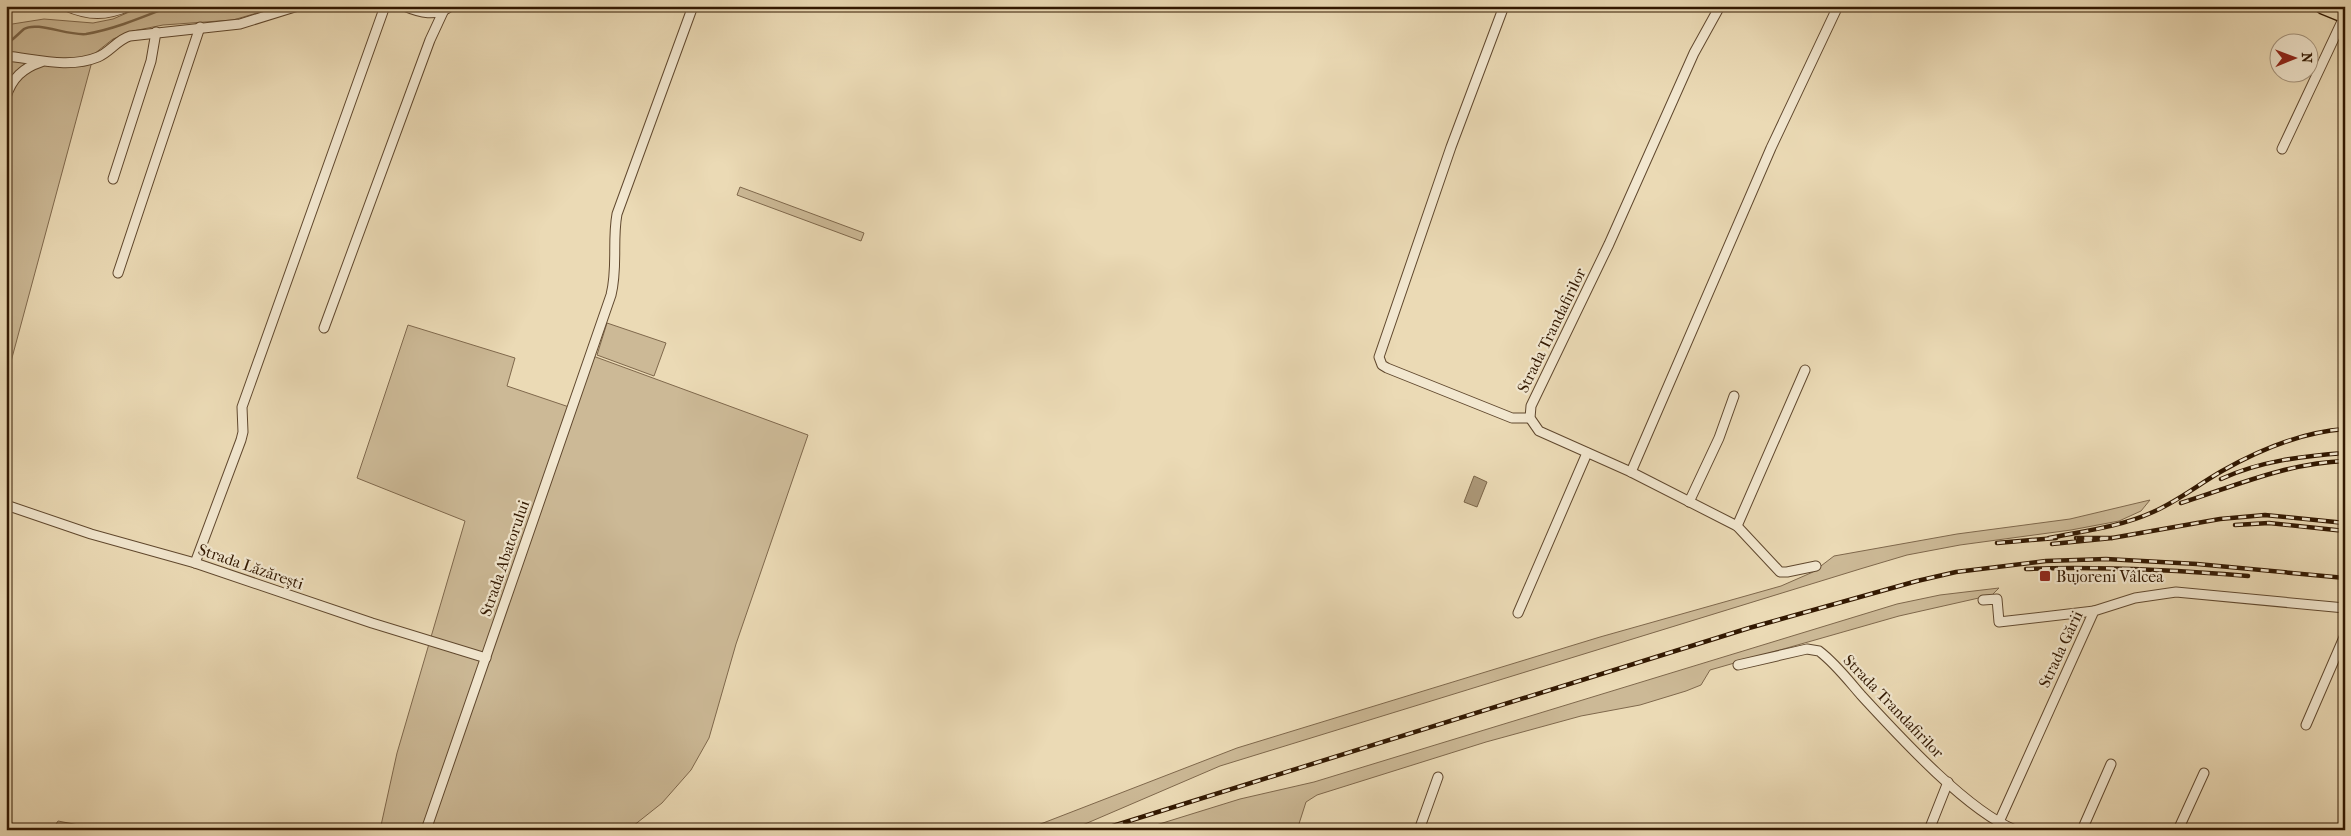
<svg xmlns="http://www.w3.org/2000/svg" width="2351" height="836" font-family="'IM FELL French Canon',serif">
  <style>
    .green { fill: #ccb996; stroke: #7f684c }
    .water { fill: #ac9878; stroke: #7b6548 }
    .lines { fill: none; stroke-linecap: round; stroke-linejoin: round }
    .stream { stroke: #7b6548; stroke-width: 2.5 }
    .minor-casing { stroke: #60482e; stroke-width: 11 }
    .trunk-casing { stroke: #321801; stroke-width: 18 }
    .minor { stroke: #f2e7cf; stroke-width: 9 }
    .trunk { stroke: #ebdab5; stroke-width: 15 }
    .rail-casing { stroke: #321801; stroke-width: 4.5 }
    .rail { stroke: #f2e7cf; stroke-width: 2.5; stroke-dasharray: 8; stroke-linecap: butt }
    .poi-dot { fill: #8f2418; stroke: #f2e7cf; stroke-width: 2 }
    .labels { text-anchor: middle; stroke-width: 4.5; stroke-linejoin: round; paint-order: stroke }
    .street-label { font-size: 16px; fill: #321801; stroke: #f2e7cf }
    .poi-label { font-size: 16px; fill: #321801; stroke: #f2e7cf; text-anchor: start }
  </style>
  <rect width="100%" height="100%" fill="#ebdab5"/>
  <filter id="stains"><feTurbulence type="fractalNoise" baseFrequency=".004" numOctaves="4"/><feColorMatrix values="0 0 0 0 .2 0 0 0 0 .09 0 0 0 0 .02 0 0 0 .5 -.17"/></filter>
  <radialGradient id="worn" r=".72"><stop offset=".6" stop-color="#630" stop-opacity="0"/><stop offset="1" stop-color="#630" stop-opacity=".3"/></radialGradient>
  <g class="green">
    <path d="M143,6h138l-48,14 -70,5 -30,6 -20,8 -19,15 -88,326v-355l38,-6 49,4 20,-4z"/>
    <path d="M740,187l124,46 -3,8 -124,-46z"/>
    <path d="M607,323l59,20 -12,33 -57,-21z"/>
    <path d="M408,325l107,33 -8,28 68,23 18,-53 215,79 -72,209 -27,94 -18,32 -29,33 -34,27h-248l17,-77 68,-232 -108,-43z"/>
    <path d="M2150,500l-9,11 -22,10 -48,9 -111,15 -53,10 -47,14 -640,197 -149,64h-46l212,-82 363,-111 181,-51 32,-14 21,-16 123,-22 113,-15z"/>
    <path d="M1999,588l-7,7 -93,21 -189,54 -9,15 -15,6 -46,14 -59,11 -95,26 -169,53 -11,7 -9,28h-157l100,-31 74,-17 583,-178 43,-9z"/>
    <path d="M58,821l26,5 7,4h-39z"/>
  </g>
  <path class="water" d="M1474,476l13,6 -10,25 -13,-5z"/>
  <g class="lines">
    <path class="stream" d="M6,44c7,-4 12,-10 18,-15 13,-8 44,7 62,5 29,-5 57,-17 85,-28"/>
    <defs>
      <g id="minor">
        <path d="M66,6c23,10 40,10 63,0"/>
        <path d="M404,6c16,7 32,11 47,0"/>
        <path d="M1504,6l-53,141 -72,210 3,8 5,3 125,50h18"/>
        <path d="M1720,6l-26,47 -85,191 -78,162 -1,12 9,13 92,41 106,54 43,46h7l29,-6"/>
        <path d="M6,56c30,3 63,13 92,1 12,-5 19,-17 32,-21l110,-12 58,-18"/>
        <path d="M6,97c6,-19 17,-29 35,-35"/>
        <path d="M2282,149l63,-134"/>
        <path d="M113,179l38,-118 5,-29"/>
        <path d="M118,273l82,-246"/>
        <path d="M324,328l106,-288 13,-28"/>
        <path d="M1631,472l140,-324 67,-142"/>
        <path d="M1689,502l30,-64 15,-42"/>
        <path d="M6,505l85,29 104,29 177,60 114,35"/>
        <path d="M1737,526l68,-156"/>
        <path d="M195,563l46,-123 2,-8 -1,-25 143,-401"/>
        <path d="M1983,600l14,-1 2,23 95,-11"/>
        <path d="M1518,613l69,-160"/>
        <path d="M1738,665l69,-16 12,2c16,12 29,29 42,44 37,40 105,115 154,135"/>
        <path d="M2306,725l39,-90"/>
        <path d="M1999,822l95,-211 41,-13 41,-6 169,16"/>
        <path d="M426,830l185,-535c7,-27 1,-54 6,-81l76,-208"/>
        <path d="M1419,830l19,-53"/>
        <path d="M1929,830l19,-48"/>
        <path d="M2082,830l29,-66"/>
        <path d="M2178,830l26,-57"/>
      </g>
      <path id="trunk" d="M2323,6l22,9"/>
    </defs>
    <use href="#minor" class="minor-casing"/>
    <use href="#trunk" class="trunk-casing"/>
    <use href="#minor" class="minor"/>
    <use href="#trunk" class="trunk"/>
    <defs>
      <g id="rail">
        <path d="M2221,479c39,-18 82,-23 124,-26"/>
        <path d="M2181,503c54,-17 106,-40 164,-42"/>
        <path d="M2235,525l34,-2 76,8"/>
        <path d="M2049,538c35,-7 71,-11 104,-26 25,-11 46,-28 69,-41 37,-21 80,-39 123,-42"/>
        <path d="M2112,538l108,-19 45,-4 80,8"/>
        <path d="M1997,543l59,-5"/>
        <path d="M2052,544l60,-6h-36"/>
        <path d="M2026,569c74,-3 147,1 222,7"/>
        <path d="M6,825l10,5"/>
        <path d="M1100,830l649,-202 168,-47 39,-9 90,-11 60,-2 91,5 148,14"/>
      </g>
    </defs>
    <use href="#rail" class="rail-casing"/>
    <use href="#rail" class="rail"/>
  </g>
  <rect class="poi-dot" x="2039" y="570" width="12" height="12" rx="2.5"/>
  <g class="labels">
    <g class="street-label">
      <text transform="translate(1551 330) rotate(-64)" y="6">Strada Trandafirilor</text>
      <text transform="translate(504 558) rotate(-71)" y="6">Strada Abatorului</text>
      <text transform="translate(251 566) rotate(19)" y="6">Strada Lăzărești</text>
      <text transform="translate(2060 649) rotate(-65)" y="6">Strada Gării</text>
      <text transform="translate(1894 706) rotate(46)" y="6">Strada Trandafirilor</text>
    </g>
    <g class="poi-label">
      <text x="2056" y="582">Bujoreni Vâlcea</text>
    </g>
  </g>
  <rect width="2351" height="836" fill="none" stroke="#ebdab5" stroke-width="25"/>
  <rect x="8" y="8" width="2336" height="821" fill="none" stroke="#321801" stroke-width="2.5"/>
  <rect x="12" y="12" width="2326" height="811" fill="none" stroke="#321801"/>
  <g transform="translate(2294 58) rotate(89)"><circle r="24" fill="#f2e7cf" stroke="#a5947d"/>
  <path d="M0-4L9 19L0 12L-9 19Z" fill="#8f2418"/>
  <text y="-8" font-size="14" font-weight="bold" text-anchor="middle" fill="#321801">N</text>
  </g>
  <rect width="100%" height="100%" filter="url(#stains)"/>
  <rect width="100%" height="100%" fill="url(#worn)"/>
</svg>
